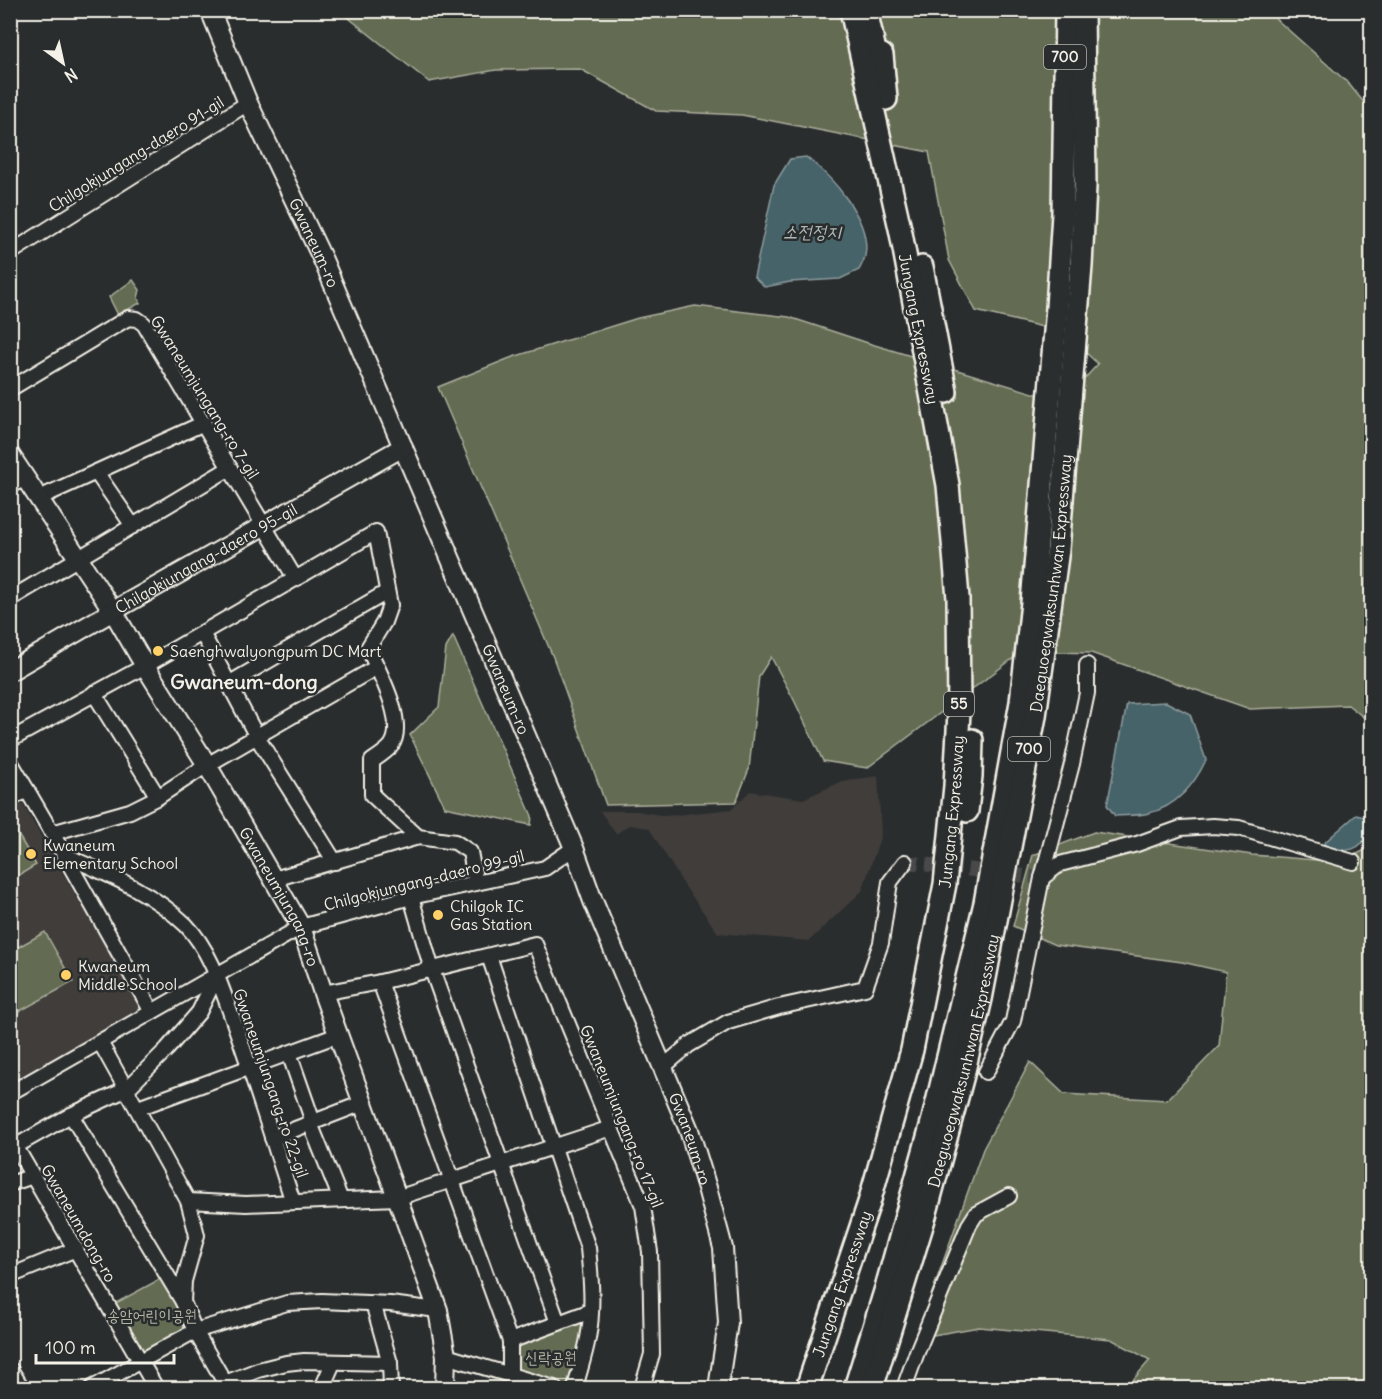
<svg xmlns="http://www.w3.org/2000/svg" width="1382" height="1399" font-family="Delius,'Poor Story',sans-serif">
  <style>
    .built { fill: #403d3b }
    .green { fill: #646c52; stroke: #acae9d; stroke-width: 1.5 }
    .water { fill: #47636b; stroke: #8c9c9d; stroke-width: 1.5 }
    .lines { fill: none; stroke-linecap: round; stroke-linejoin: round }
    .minor-tunnel { stroke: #484a4a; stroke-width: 14; stroke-dasharray: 14 7; stroke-linecap: butt }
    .minor-casing { stroke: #f4f1e8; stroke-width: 18 }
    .major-casing { stroke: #f4f1e8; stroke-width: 22 }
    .highway-casing { stroke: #f4f1e8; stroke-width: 26 }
    .minor { stroke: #2a2d2e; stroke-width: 14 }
    .major { stroke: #2a2d2e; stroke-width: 18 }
    .highway { stroke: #2a2d2e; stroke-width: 21 }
    .poi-dot { fill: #ffd166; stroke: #2a2d2e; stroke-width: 2 }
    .labels { text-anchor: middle; stroke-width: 5; stroke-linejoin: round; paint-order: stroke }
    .shield { fill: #2a2d2e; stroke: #b7b6b0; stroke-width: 1.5 }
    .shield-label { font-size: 15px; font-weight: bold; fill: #f4f1e8 }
    .street-label { font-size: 16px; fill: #f4f1e8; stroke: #2a2d2e }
    .poi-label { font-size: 16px; fill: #f4f1e8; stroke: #2a2d2e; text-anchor: start }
    .park-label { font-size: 16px; fill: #b3b5a4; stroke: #2a2d2e }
    .water-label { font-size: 18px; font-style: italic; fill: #afb8b6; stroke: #2a2d2e }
    .quarter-label { font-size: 20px; font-weight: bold; fill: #f4f1e8; stroke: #2a2d2e }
  </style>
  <rect width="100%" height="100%" fill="#2a2d2e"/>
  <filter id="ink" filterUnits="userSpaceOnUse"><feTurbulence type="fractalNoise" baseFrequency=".0167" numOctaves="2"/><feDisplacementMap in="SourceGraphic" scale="12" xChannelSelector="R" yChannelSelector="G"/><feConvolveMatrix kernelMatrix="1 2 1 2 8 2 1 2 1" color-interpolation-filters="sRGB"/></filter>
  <g filter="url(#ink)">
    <g class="built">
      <path d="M878,776l3,59 -19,56 -53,50 -91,-8 -34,-48 -35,-57 -20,-3 -13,9 -16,-23h37l29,5 66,-7 18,-18 53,8 40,-18z"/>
      <path d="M20,800l121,207 -130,77 -1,-278z"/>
    </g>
    <g class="green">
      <path d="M340,11h927l81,72 23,28v612l-23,-18 -98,4 -159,-56 -68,-2 -156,117 -44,-7 -29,-61 -23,-43 -12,19 -10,93 -13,33 -130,3 -53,-148 -115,-270 72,-29 128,-40 57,-12 94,11 79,26 195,59 35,-38 -34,-32 -88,-21 -27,-51 -20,-108 -187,-37 -86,-4 -76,-42 -84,1 -67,12z"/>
      <path d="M133,280l7,10 -2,8 2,5 -22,12 -9,-18z"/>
      <path d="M453,636l79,180 -1,9 -86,-18 -35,-72 29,-28 7,-59z"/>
      <path d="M10,821l26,44 -25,15h-1z"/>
      <path d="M1094,832l158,23 89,7 30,-15v541h-245l24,-28 -39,-21 -132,-12 -63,11 67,-189 47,-87 34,32 103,6 52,-54 7,-74 -44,-10 -127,-17 -42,-19 20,-71z"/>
      <path d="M45,932l28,50 -62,34v-65z"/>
      <path d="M162,1278l22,36 4,14 -42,22 -8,-2 -24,-44z"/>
      <path d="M578,1321l8,6 -14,56 -8,5 -44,-13c-6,-10 -7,-23 -2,-34z"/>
    </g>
    <g class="water">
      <path d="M806,157c26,19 66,64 59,99 -1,5 -4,10 -6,14l-19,9 -50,3 -25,5 -11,-10 20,-92 16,-26z"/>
      <path d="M1166,702l24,12 16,46c-11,24 -30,47 -57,53 -11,3 -23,2 -34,3l-8,-11 20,-101z"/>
      <path d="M1356,815l8,2 5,13c-7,21 -22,23 -42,19l-3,-6z"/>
    </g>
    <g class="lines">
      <path class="minor-tunnel" d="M905,862l137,16"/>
      <defs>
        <g id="minor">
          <path d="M10,253l238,-150"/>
          <path d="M10,389l118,-71 9,1 7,5 151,254"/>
          <path d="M96,472l37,54"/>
          <path d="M10,487l15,-10"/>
          <path d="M39,498l165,-75"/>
          <path d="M10,599l220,-131"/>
          <path d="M202,633l55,104 78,125"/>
          <path d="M230,683l157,-91"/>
          <path d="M94,693l64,104"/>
          <path d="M10,740l135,-74 231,-134 14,73 -6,17 -16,26c10,22 40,75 23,98 -5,6 -13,11 -19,15v34l46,42 37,5 15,10 6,31"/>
          <path d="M10,761l42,72 78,-22 28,-14 49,-32 170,-98"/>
          <path d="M10,799l17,-9"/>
          <path d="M52,833l100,179"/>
          <path d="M64,855c43,19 87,36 122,70 26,27 37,68 50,103 20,57 38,116 57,174"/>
          <path d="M1042,878l18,-14 77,-20 44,-16 32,-2 26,2 114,34"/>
          <path d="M274,879l144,-42"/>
          <path d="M411,897l21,73 126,353"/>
          <path d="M489,956l99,292c3,30 6,60 0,90 -3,17 -9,34 -13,50"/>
          <path d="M380,982l130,359v33"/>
          <path d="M323,993l57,-11 155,-38 108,262 7,46 2,102 -10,34"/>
          <path d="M100,1042l88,159 9,34 -13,46 -1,21 12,29 33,57"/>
          <path d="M289,1053l24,69"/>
          <path d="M663,1067l26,-22 39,-23 51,-15 86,-19 16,-45 9,-61 15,-20"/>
          <path d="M986,1072l27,-51 29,-143 30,-114 15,-71v-28"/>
          <path d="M10,1093l291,-166 110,-30 134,-29 29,-20"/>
          <path d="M138,1108l200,-73"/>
          <path d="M71,1115l112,187"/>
          <path d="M310,1123l31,77"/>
          <path d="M10,1137l146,251"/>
          <path d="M272,1138l91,-35"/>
          <path d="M16,1146l55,-31 56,-26 40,-40 32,-37 18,-37"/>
          <path d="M10,1184l23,-8"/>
          <path d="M188,1201l58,3 151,-6 214,-70"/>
          <path d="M10,1276l66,-27"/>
          <path d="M373,1303l17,60 1,25"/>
          <path d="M510,1341l81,-30"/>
          <path d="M446,1356l108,32"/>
          <path d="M10,1369l12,19"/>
          <path d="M225,1383l33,-13 28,-7 18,-2 86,2"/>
          <path d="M92,1388l103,-57 92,-28 35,-2 68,3 48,6"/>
          <path d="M322,1388l11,-25"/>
          <path d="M904,1388l13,-36 52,-127 7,-11 33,-18"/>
        </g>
        <g id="major">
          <path id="s1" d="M210,10l38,93 75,157 251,588 19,53 96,229 18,58 16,60 5,75 -10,65"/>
          <path id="s2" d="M10,455l103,156 32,55 62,99 94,162 22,66 115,317 8,46 -1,32"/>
          <path id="s3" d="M10,671l103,-60 290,-164"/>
        </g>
        <g id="highway">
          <path d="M866,10l13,59"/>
          <path d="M882,55l4,44"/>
          <path d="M922,267l24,125"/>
          <path d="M967,811l4,-35 1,-36"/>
          <path id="s4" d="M807,1388l62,-185 43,-153 33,-166 10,-98 4,-74 -1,-114 -10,-113 -47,-252 -50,-223"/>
          <path d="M855,1388l31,-100 47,-169 52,-216 36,-201 11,-99 25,-295 6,-94 3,-204"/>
          <path id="s5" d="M872,1388l53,-172 38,-141 18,-76 54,-283 23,-167 23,-283 4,-80 -2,-176"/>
        </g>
      </defs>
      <use href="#minor" class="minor-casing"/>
      <use href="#major" class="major-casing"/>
      <use href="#highway" class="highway-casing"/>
      <use href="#minor" class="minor"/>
      <use href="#major" class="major"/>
      <use href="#highway" class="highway"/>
    </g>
  </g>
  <g class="poi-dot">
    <circle cx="158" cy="651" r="6"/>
    <circle cx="31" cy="854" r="6"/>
    <circle cx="438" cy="915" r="6"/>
    <circle cx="66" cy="975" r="6"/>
  </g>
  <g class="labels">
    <g class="shield">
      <rect x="1044" y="45" width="42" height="24" rx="4.5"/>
      <rect x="944" y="692" width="30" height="24" rx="4.5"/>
      <rect x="1008" y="737" width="42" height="24" rx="4.5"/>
    </g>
    <g class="shield-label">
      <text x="1065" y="62">700</text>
      <text x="959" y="709">55</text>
      <text x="1029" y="754">700</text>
    </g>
    <g class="street-label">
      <text transform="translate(136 154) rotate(-32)" y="6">Chilgokjungang-daero 91-gil</text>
      <text dy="6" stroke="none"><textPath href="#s1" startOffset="255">Gwaneum-ro</textPath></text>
      <text transform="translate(919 329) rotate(79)" y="6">Jungang Expressway</text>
      <text transform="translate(205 397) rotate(58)" y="6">Gwaneumjungang-ro 7-gil</text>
      <text dy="6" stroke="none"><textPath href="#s3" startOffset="226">Chilgokjungang-daero 95-gil</textPath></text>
      <text dy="6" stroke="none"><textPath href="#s5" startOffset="826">Daeguoegwaksunhwan Expressway</textPath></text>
      <text dy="6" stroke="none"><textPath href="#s1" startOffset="741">Gwaneum-ro</textPath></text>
      <text dy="6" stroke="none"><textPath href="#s4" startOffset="596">Jungang Expressway</textPath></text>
      <text transform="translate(424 880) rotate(-14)" y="6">Chilgokjungang-daero 99-gil</text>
      <text dy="6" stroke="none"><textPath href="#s2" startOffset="518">Gwaneumjungang-ro</textPath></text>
      <text dy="6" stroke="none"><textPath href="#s5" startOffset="340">Daeguoegwaksunhwan Expressway</textPath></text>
      <text transform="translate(271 1083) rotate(71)" y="6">Gwaneumjungang-ro 22-gil</text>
      <text transform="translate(622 1116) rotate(68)" y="6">Gwaneumjungang-ro 17-gil</text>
      <text dy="6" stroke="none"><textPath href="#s1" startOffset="1227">Gwaneum-ro</textPath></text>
      <text transform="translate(79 1223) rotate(60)" y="6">Gwaneumdong-ro</text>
      <text dy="6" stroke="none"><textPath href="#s4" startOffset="110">Jungang Expressway</textPath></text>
    </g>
    <g class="poi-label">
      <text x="170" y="657">Saenghwalyongpum DC Mart</text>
      <text x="43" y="851">Kwaneum<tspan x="43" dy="18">Elementary School</tspan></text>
      <text x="450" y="912">Chilgok IC<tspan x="450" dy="18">Gas Station</tspan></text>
      <text x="78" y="972">Kwaneum<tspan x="78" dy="18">Middle School</tspan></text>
    </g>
    <g class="park-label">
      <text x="152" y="1321">송암어린이공원</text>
      <text x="551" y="1363">신락공원</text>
    </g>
    <g class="water-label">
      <text x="812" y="238">소전정지</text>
    </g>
    <g class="quarter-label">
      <text x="244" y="689">Gwaneum-dong</text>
    </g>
  </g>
  <rect width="1382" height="1399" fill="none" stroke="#2a2d2e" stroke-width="36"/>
  <rect x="18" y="18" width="1346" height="1363" fill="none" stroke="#f4f1e8" stroke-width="2" filter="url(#ink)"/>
  <g transform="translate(63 63) rotate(147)" stroke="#2a2d2e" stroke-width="4.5" paint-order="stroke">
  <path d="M0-4.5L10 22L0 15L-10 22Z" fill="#f4f1e8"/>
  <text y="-9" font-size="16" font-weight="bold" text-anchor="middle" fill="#f4f1e8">N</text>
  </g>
  <path d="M36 1354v9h138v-9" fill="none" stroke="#f4f1e8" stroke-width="3"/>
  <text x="45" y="1354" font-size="18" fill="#f4f1e8" stroke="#2a2d2e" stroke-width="4.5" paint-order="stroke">100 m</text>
</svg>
